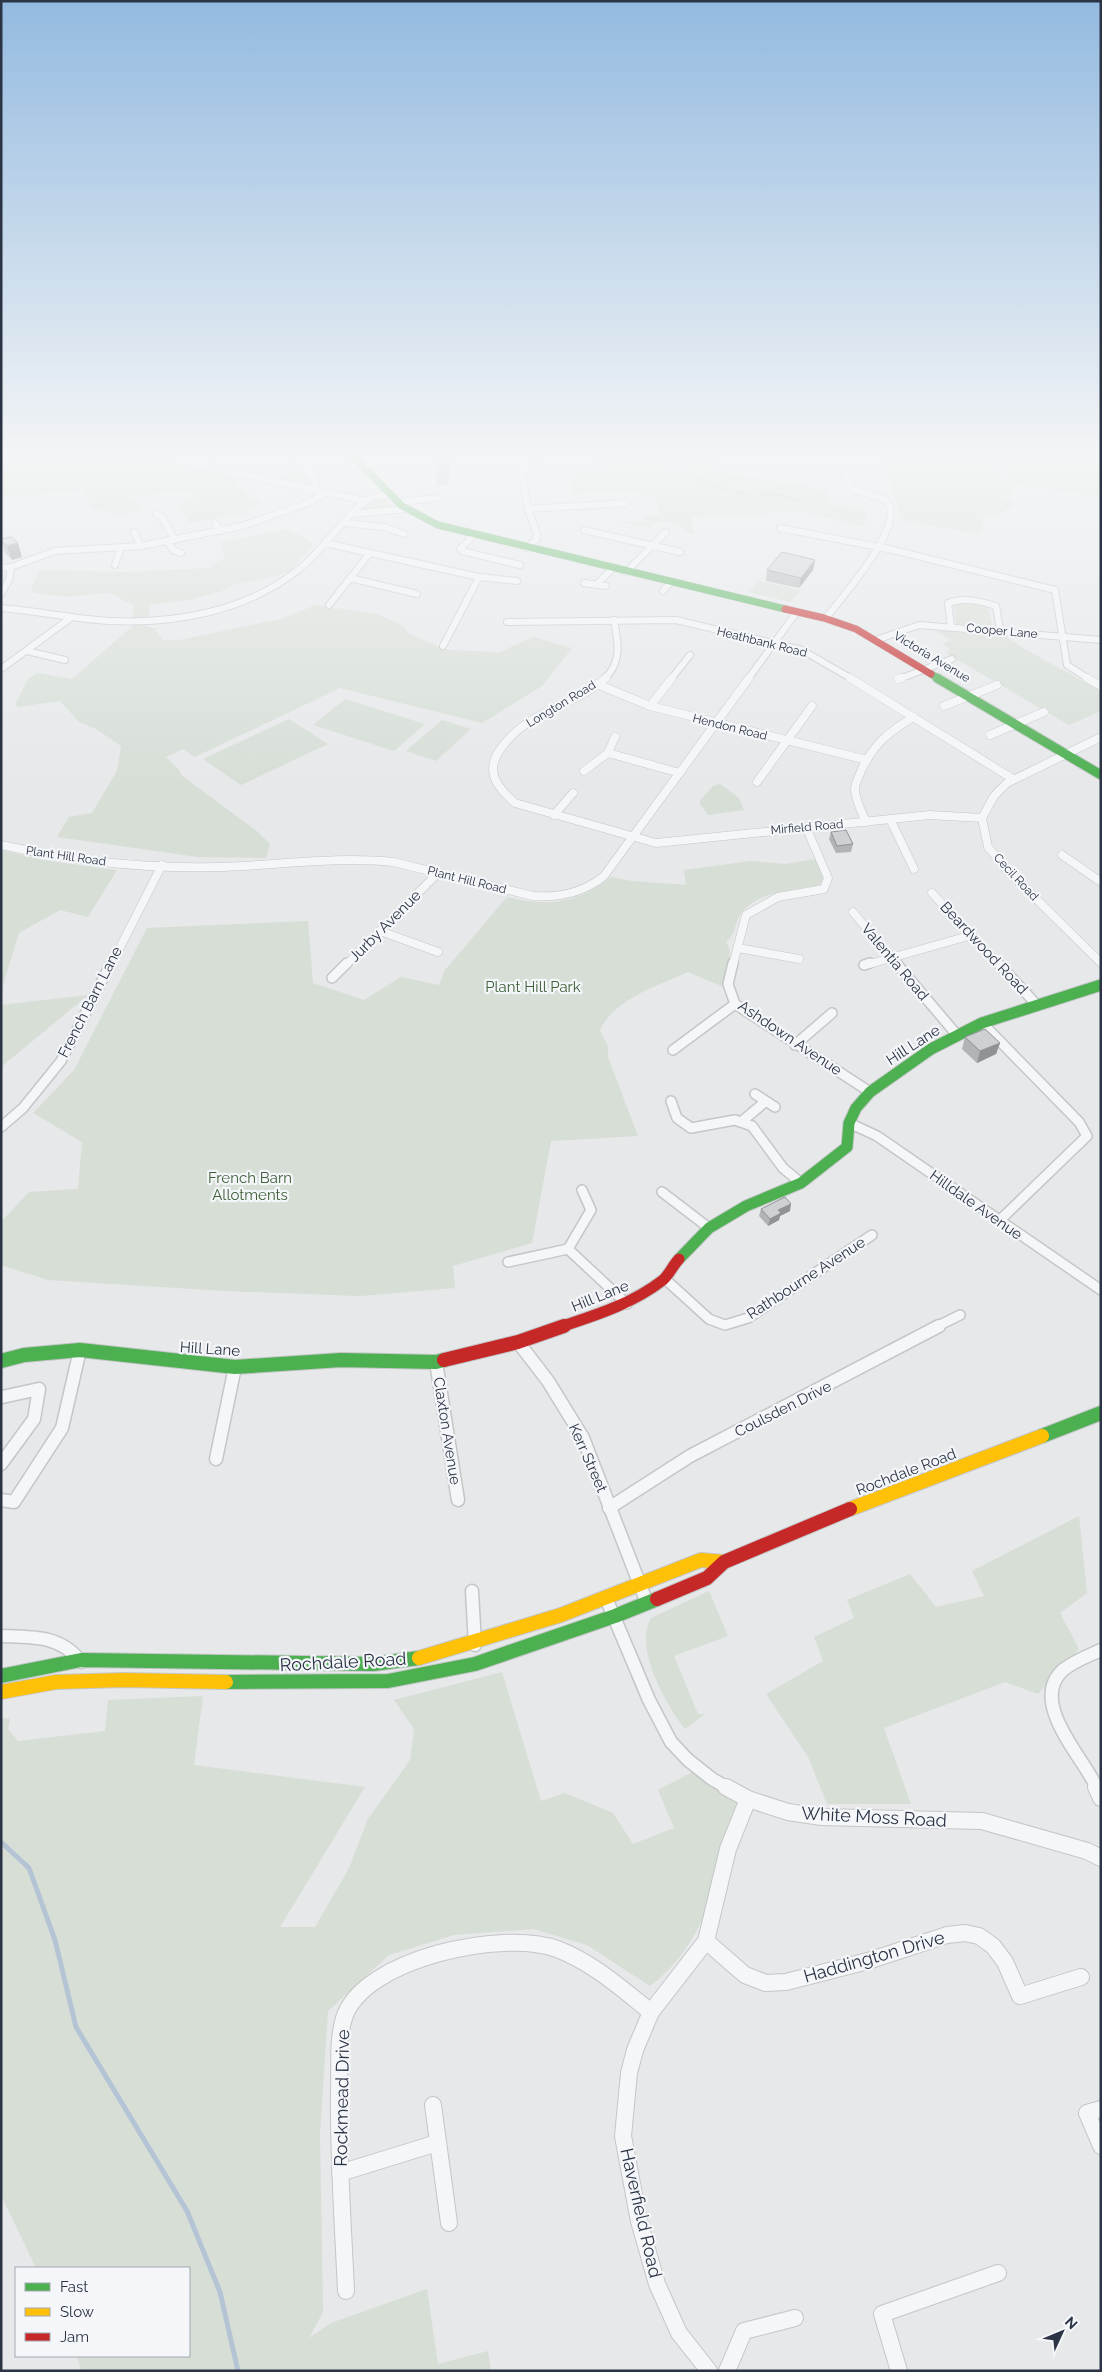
<svg xmlns="http://www.w3.org/2000/svg" width="1102" height="2372" font-family="Raleway,sans-serif">
  <style>
    .green { fill: #d6ded6 }
    .lines { fill: none; stroke-linecap: round; stroke-linejoin: round }
    .stream-far1 { stroke: #b4c4d5; stroke-width: 2 }
    .stream { stroke: #b4c4d5; stroke-width: 5 }
    .street-far4-casing { stroke: #c4c6c8; stroke-width: 8 }
    .street-far3-casing { stroke: #c4c6c8; stroke-width: 9 }
    .street-far2-casing { stroke: #c4c6c8; stroke-width: 12 }
    .street-far1-casing { stroke: #c4c6c8; stroke-width: 15 }
    .street-casing { stroke: #c4c6c8; stroke-width: 18 }
    .fast-far3-casing { stroke: #c4c6c8; stroke-width: 8 }
    .fast-far2-casing { stroke: #c4c6c8; stroke-width: 11 }
    .fast-far1-casing { stroke: #c4c6c8; stroke-width: 13 }
    .fast-casing { stroke: #c4c6c8; stroke-width: 16 }
    .slow-casing { stroke: #c4c6c8; stroke-width: 16 }
    .jam-far2-casing { stroke: #c4c6c8; stroke-width: 8 }
    .jam-far1-casing { stroke: #c4c6c8; stroke-width: 13 }
    .jam-casing { stroke: #c4c6c8; stroke-width: 16 }
    .street-far4 { stroke: #f5f6f7; stroke-width: 6 }
    .street-far3 { stroke: #f5f6f7; stroke-width: 8 }
    .street-far2 { stroke: #f5f6f7; stroke-width: 9 }
    .street-far1 { stroke: #f5f6f7; stroke-width: 12 }
    .street { stroke: #f5f6f7; stroke-width: 16 }
    .fast-far3 { stroke: #4caf50; stroke-width: 7 }
    .fast-far2 { stroke: #4caf50; stroke-width: 9 }
    .fast-far1 { stroke: #4caf50; stroke-width: 11 }
    .fast { stroke: #4caf50; stroke-width: 14 }
    .slow { stroke: #ffc107; stroke-width: 14 }
    .jam-far2 { stroke: #c62828; stroke-width: 7 }
    .jam-far1 { stroke: #c62828; stroke-width: 11 }
    .jam { stroke: #c62828; stroke-width: 14 }
    .wall { fill: #b1b3b5 }
    .shaded-wall { fill: #909294 }
    .building { fill: #ced0d3; stroke: #909294 }
    .labels { text-anchor: middle; stroke-width: 4.5; stroke-linejoin: round; paint-order: stroke }
    .far-street-label { font-size: 12px; fill: #2b3445; stroke: #f4f6f9 }
    .street-label { font-size: 15px; fill: #2b3445; stroke: #f4f6f9 }
    .park-label { font-size: 15px; fill: #3f6138; stroke: #f4f6f9 }
    .near-street-label { font-size: 18px; fill: #2b3445; stroke: #f4f6f9 }
  </style>
  <rect width="100%" height="100%" fill="#e6e8ea"/>
  <g class="green">
    <path d="M1,453h137l98,25 2,8 24,18 -19,10 -53,9 -13,-17 17,-9 -8,-6 -53,5 9,14 -26,5 -25,-8 -9,-17 -81,8z"/>
    <path d="M592,453h126l-1,11 6,8 104,18 1,14 36,4 2,7 -2,11c-22,-4 -83,-24 -101,-11l-73,2 4,16 -6,1c-8,-10 -19,-14 -32,-11l-5,5 -32,-6 26,-1 -1,-5 16,-1 -5,-16 -10,-5 -6,1 -4,-4 -62,3 -2,-7 8,-14 25,-3z"/>
    <path d="M877,453h34l82,11 6,5 8,14 9,3 -5,4 3,1 -9,7 9,6 -15,11h-15l-1,10 -4,9 -78,-14 -16,-55z"/>
    <path d="M921,453h180v45l-57,-11 -29,-2 -6,-4 -7,-15 -6,-3z"/>
    <path d="M293,460l19,23 -1,3 -32,-6 11,-10z"/>
    <path d="M384,498l15,11 -39,2 9,-10z"/>
    <path d="M284,530h6l24,14 -26,29 -55,12 -11,6 -32,9 -41,5v12l-17,1 2,-12 -24,-13 -45,4 -31,-4 -3,-4 9,-19 86,2 83,-4 16,-11 -4,-15z"/>
    <path d="M759,581l42,9 -11,12 -41,-10z"/>
    <path d="M953,603l35,2 4,21 -36,-2z"/>
    <path d="M316,605l61,9 27,12 5,8 39,16 52,2 33,-15 39,11 -30,38 -60,37 -142,-35 -145,69 -12,-8 -17,8 14,14 1,4 77,57 12,12 -4,14 -68,-1 -141,-20 12,-20 23,-4 25,-42 4,-25 -25,-17 -17,-7 -19,-21 -43,6 -1,-4 12,-24 9,-6 35,6 64,-56 21,6 -1,2 7,9h16l101,-21z"/>
    <path d="M931,628l71,6 21,14 78,43v20l-32,14 -123,-72 4,-4 -8,-5 9,-4z"/>
    <path d="M345,699l80,25 -31,27 -81,-26z"/>
    <path d="M289,719l39,25 -87,41 -38,-26z"/>
    <path d="M442,720l29,9 -35,32 -30,-10z"/>
    <path d="M720,784l19,14 5,12 -36,5 -8,-11v-3l13,-15z"/>
    <path d="M1,850l41,10 75,10 -29,47 -28,-7 -41,23 -18,58z"/>
    <path d="M816,859l8,18 -4,8c-26,5 -64,6 -80,30 -6,10 -4,19 -14,27l4,8 -4,38 -38,-16c-30,14 -73,26 -88,58l8,17v10l30,79 -87,5 -19,102 -79,23 2,22 -95,8 -135,-5 -177,-11 -47,-15v-43l28,-30 49,-3 4,-47 -49,-29 41,-43 73,-142 161,-7 5,62 51,17 37,-23 38,8 6,-15 62,-73c39,10 71,7 104,-20l21,4 54,4 -2,-15 67,-9 34,3z"/>
    <path d="M88,995l-87,72v-62z"/>
    <path d="M1079,1516l8,77 -27,20 19,36 -41,45 -33,-12 -121,46 27,76h-84l-19,-47 -42,-63 57,-33 -9,-24 40,-19 -7,-18 63,-26 26,33 48,-11 -12,-25z"/>
    <path d="M709,1591l19,45 -54,20 24,58h7l-20,15c-18,-23 -52,-82 -34,-111z"/>
    <path d="M502,1672l39,129 24,-8 48,20 20,31 41,-16 -16,-38 38,-20 46,33c-20,63 -35,142 -92,183l-63,-41 -54,-16 -79,6 -65,20 -61,56 -8,123 3,178 -14,26 22,-15 96,-34 11,75 50,-13 3,20h-410l-4,-15h112v-88h-153l-35,-73v-477l9,1 -2,10 10,12 87,-10 3,-31 95,-4 -9,69 171,22 -85,140h35l34,-59 19,-49 42,-59 4,-31 -20,-29z"/>
  </g>
  <g class="lines">
    <g class="stream-far1">
      <path d="M649,453l60,32 39,10"/>
      <path d="M759,494l21,1 20,6"/>
    </g>
    <path class="stream" d="M1,1842l28,26 26,72 21,87 111,184 33,81 18,79"/>
    <defs>
      <g id="street-far4">
        <path d="M294,453l21,25 1,6 -6,6"/>
        <path d="M428,453l7,9 -2,20"/>
        <path d="M500,453l21,16 7,40 9,25 -1,6 -10,8"/>
        <path d="M757,453l60,6 14,4"/>
        <path d="M183,461l183,40"/>
        <path d="M735,464l12,-11"/>
        <path d="M363,466l28,-8 7,-5"/>
        <path d="M521,469l55,-7"/>
        <path d="M788,471l11,-6 4,-8"/>
        <path d="M398,502l39,-4"/>
        <path d="M528,509l98,-6"/>
        <path d="M156,514l5,2 14,24"/>
        <path d="M352,514l54,-5"/>
        <path d="M215,523l5,8"/>
        <path d="M344,523l40,4 20,7"/>
        <path d="M780,528l109,21 166,41 12,75 22,14"/>
        <path d="M584,530l96,22"/>
        <path d="M134,532l7,14"/>
        <path d="M473,536l-13,13 2,2 58,14"/>
        <path d="M167,541l6,9 8,3"/>
        <path d="M325,543l154,34 38,4"/>
        <path d="M115,565l6,-17"/>
        <path d="M1,568l10,-1 44,-16 86,-5 101,-20 68,-24 15,-9"/>
        <path d="M626,572l40,-40"/>
        <path d="M350,578l67,16"/>
        <path d="M584,583l22,3"/>
        <path d="M597,584l15,-15"/>
        <path d="M663,591l8,-9"/>
        <path d="M1,594l8,-14 2,-13"/>
        <path d="M329,605l41,-52"/>
        <path d="M1,608c37,3 73,11 110,13 65,3 135,-10 187,-51 22,-16 53,-63 73,-72 6,-2 13,-3 19,-4"/>
        <path d="M826,618c15,-20 83,-95 60,-118l-33,-11 -9,-17 -13,-9 13,-10"/>
        <path d="M507,622l169,-2 126,30 50,29"/>
        <path d="M951,626l-3,-23c16,-6 32,-2 48,3l4,24"/>
        <path d="M876,640l43,-15 182,15"/>
        <path d="M443,646l36,-69"/>
        <path d="M27,651l38,9"/>
        <path d="M1,669l71,-52"/>
        <path d="M604,679c19,-17 14,-37 10,-59"/>
        <path d="M671,679l19,-24"/>
        <path d="M748,679l48,-66"/>
        <path d="M899,679l53,-20"/>
      </g>
      <g id="street-far3">
        <path d="M606,678c-34,30 -80,32 -107,73 -14,22 -1,37 16,52l141,40 274,-28 52,3"/>
        <path d="M850,678l163,101"/>
        <path d="M1087,678l14,8"/>
        <path d="M898,679l4,-1"/>
        <path d="M597,684l53,22 217,54"/>
        <path d="M650,706l22,-28"/>
        <path d="M944,706l53,-21"/>
        <path d="M990,735l54,-23"/>
        <path d="M1101,737l-94,46 -13,13 -12,22 6,29 18,22 95,94"/>
        <path d="M608,753l7,-16"/>
        <path d="M584,771l24,-18 72,20"/>
        <path d="M757,782l55,-76"/>
        <path d="M554,815l19,-22"/>
        <path d="M890,819l24,50"/>
        <path d="M866,822c-4,-10 -11,-22 -11,-33 0,-6 4,-12 6,-18 12,-26 28,-40 53,-54"/>
        <path d="M1,845c69,15 143,24 214,22 60,-1 118,-11 178,-5l140,34c27,2 50,-3 71,-20l145,-198"/>
        <path d="M1062,855l39,27"/>
        <path d="M932,893l67,72"/>
        <path d="M853,912l44,53"/>
        <path d="M380,931l58,21"/>
        <path d="M738,948l61,11"/>
        <path d="M111,965l51,-100"/>
        <path d="M346,965l92,-92"/>
        <path d="M733,965l13,-50 32,-18 46,-8 4,-11 -22,-51"/>
        <path d="M866,965l106,-30"/>
      </g>
      <g id="street-far2">
        <path d="M733,963l-5,21 7,20 135,88"/>
        <path d="M896,963l61,72"/>
        <path d="M998,963l38,41"/>
        <path d="M864,965l6,-2"/>
        <path d="M332,978l15,-15"/>
        <path d="M982,1023l97,99 8,14 -88,85"/>
        <path d="M795,1045l37,-32"/>
        <path d="M673,1050l62,-46"/>
        <path d="M755,1094l20,13"/>
        <path d="M671,1101l6,17 14,10 44,-8 17,6 31,42 18,15"/>
        <path d="M741,1122l24,-20"/>
        <path d="M849,1123l28,13 224,154"/>
        <path d="M1,1127l22,-19 38,-47 50,-98"/>
        <path d="M582,1190l9,20 -23,39 59,55"/>
        <path d="M662,1192l47,36"/>
        <path d="M508,1262l60,-13"/>
        <path d="M665,1279l44,40 16,6 23,-7 124,-83"/>
        <path d="M936,1327l24,-12"/>
      </g>
      <g id="street-far1">
        <path d="M518,1342l30,39 35,57 64,165"/>
        <path d="M436,1362l22,138"/>
        <path d="M216,1459l19,-92"/>
        <path d="M1,1464l33,-45 5,-30 -37,8"/>
        <path d="M1,1500l13,2 48,-74 18,-78"/>
        <path d="M609,1508l81,-52 249,-130"/>
        <path d="M472,1591l3,54"/>
        <path d="M606,1598l43,102 22,42 17,18 24,19 16,9"/>
        <path d="M1,1636c31,1 60,-1 80,26"/>
        <path d="M1097,1788c-14,-31 -69,-86 -34,-118 11,-9 25,-14 38,-20"/>
      </g>
      <g id="street">
        <path d="M726,1787l22,12 40,13 34,5 160,4 105,30 14,7"/>
        <path d="M1096,1787l5,11"/>
        <path d="M706,1941l39,34 21,8 20,-1 82,-21 79,-26 18,-2 14,3 14,10 12,16 15,34 61,-19"/>
        <path d="M433,2105l16,118"/>
        <path d="M1101,2109l-14,4 14,33"/>
        <path d="M340,2173l97,-30"/>
        <path d="M346,2291c-3,-67 -8,-134 -7,-201 1,-24 -2,-49 5,-72 19,-60 160,-89 213,-69 35,13 65,40 94,63"/>
        <path d="M709,2371l-30,-38 -22,-49 -18,-63 -16,-85 6,-63 6,-23 16,-38 55,-71 22,-92 20,-50"/>
        <path d="M727,2371l17,-40 51,-13"/>
        <path d="M899,2371l-17,-57 116,-41"/>
      </g>
      <g id="fast-far3">
        <path d="M350,453l52,53 36,19 347,84"/>
        <path d="M931,674l8,5"/>
      </g>
      <path id="fast-far2" d="M937,678l164,97"/>
      <path id="fast-far1" d="M679,1259l30,-31 37,-22 55,-23 46,-36 2,-24 7,-15 14,-16 61,-43 51,-26 119,-38"/>
      <g id="fast">
        <path d="M1,1361l23,-6 56,-5 155,17 106,-7 95,2 8,-2"/>
        <path d="M1042,1436l59,-23"/>
        <path d="M1,1676l80,-16 292,4 46,-6"/>
        <path d="M226,1682l162,-1 87,-17 140,-48 42,-17"/>
      </g>
      <g id="slow">
        <path d="M850,1509l192,-73"/>
        <path d="M419,1658l142,-43 140,-55 23,2"/>
        <path d="M1,1692l55,-10 68,-2 102,2"/>
      </g>
      <path id="jam-far2" d="M785,609l39,9 32,11 75,45"/>
      <path id="jam-far1" d="M560,1327c36,-12 72,-23 103,-47 6,-5 10,-15 16,-21"/>
      <g id="jam">
        <path d="M444,1360l74,-18 46,-16"/>
        <path d="M657,1599l50,-21 17,-16 126,-53"/>
      </g>
    </defs>
    <use href="#street-far4" class="street-far4-casing"/>
    <use href="#street-far3" class="street-far3-casing"/>
    <use href="#street-far2" class="street-far2-casing"/>
    <use href="#street-far1" class="street-far1-casing"/>
    <use href="#street" class="street-casing"/>
    <use href="#fast-far3" class="fast-far3-casing"/>
    <use href="#fast-far2" class="fast-far2-casing"/>
    <use href="#fast-far1" class="fast-far1-casing"/>
    <use href="#fast" class="fast-casing"/>
    <use href="#slow" class="slow-casing"/>
    <use href="#jam-far2" class="jam-far2-casing"/>
    <use href="#jam-far1" class="jam-far1-casing"/>
    <use href="#jam" class="jam-casing"/>
    <use href="#street-far4" class="street-far4"/>
    <use href="#street-far3" class="street-far3"/>
    <use href="#street-far2" class="street-far2"/>
    <use href="#street-far1" class="street-far1"/>
    <use href="#street" class="street"/>
    <use href="#fast-far3" class="fast-far3"/>
    <use href="#fast-far2" class="fast-far2"/>
    <use href="#fast-far1" class="fast-far1"/>
    <use href="#fast" class="fast"/>
    <use href="#slow" class="slow"/>
    <use href="#jam-far2" class="jam-far2"/>
    <use href="#jam-far1" class="jam-far1"/>
    <use href="#jam" class="jam"/>
  </g>
  <g class="wall">
    <path d="M438,453h11v12l-1,20h-11l-1,-19z"/>
    <path d="M1,539l21,18 -10,3 -7,-7z"/>
    <path d="M815,560l-2,10 -14,18 -33,-7 1,-11z"/>
    <path d="M831,832l22,12 -2,8 -15,1 -7,-14z"/>
    <path d="M965,1037l35,6 -4,11 -19,9 -15,-14z"/>
    <path d="M761,1209l29,2 -10,5 -1,4 -11,6 -9,-10z"/>
  </g>
  <g class="shaded-wall">
    <path d="M448,453h1v12l-1,20 -2,-20z"/>
    <path d="M18,543l4,14 -10,3 -5,-14z"/>
    <path d="M815,560l-2,10 -14,18 2,-10z"/>
    <path d="M1000,1043l-4,11 -19,9 3,-12z"/>
    <path d="M791,1204l-1,7 -10,5 -1,4 -11,6 2,-7 8,-9z"/>
  </g>
  <g class="building">
    <path d="M438,453h10l-2,12 -10,1z"/>
    <path d="M11,537l7,6 -11,3 -6,-6v-1z"/>
    <path d="M782,552l33,8 -14,18 -34,-8z"/>
    <path d="M846,830l7,14 -16,2 -6,-14z"/>
    <path d="M985,1029l15,14 -20,8 -15,-14z"/>
    <path d="M785,1197l6,7 -13,6 3,3 -11,6 -9,-10z"/>
  </g>
  <linearGradient id="sky" x2="0" y2="1"><stop stop-color="#93bae0"/><stop offset="0.58" stop-color="#f4f5f6"/><stop offset="1" stop-color="#f4f5f6" stop-opacity="0"/></linearGradient>
  <rect width="1102" height="785" fill="url(#sky)"/>
  <g class="labels">
    <g class="far-street-label">
      <text transform="translate(1002 631) rotate(5)" y="4">Cooper Lane</text>
      <text transform="translate(762 642) rotate(14)" y="4">Heathbank Road</text>
      <text transform="translate(932 657) rotate(31)" y="4">Victoria Avenue</text>
      <text transform="translate(561 704) rotate(-31)" y="4">Longton Road</text>
      <text transform="translate(730 727) rotate(14)" y="4">Hendon Road</text>
      <text transform="translate(807 827) rotate(-5)" y="4">Mirfield Road</text>
      <text transform="translate(66 856) rotate(8)" y="4">Plant Hill Road</text>
      <text transform="translate(1016 877) rotate(47)" y="4">Cecil Road</text>
      <text transform="translate(467 880) rotate(14)" y="4">Plant Hill Road</text>
    </g>
    <g class="street-label">
      <text transform="translate(385 926) rotate(-45)" y="5">Jurby Avenue</text>
      <text transform="translate(984 948) rotate(47)" y="5">Beardwood Road</text>
      <text transform="translate(895 962) rotate(50)" y="5">Valentia Road</text>
      <text transform="translate(90 1002) rotate(-63)" y="5">French Barn Lane</text>
      <text transform="translate(790 1038) rotate(34)" y="5">Ashdown Avenue</text>
      <text transform="translate(913 1045) rotate(-33)" y="5">Hill Lane</text>
      <text transform="translate(976 1205) rotate(35)" y="5">Hilldale Avenue</text>
      <text transform="translate(806 1278) rotate(-33)" y="5">Rathbourne Avenue</text>
      <text transform="translate(600 1296) rotate(-22)" y="5">Hill Lane</text>
      <text transform="translate(210 1349) rotate(4)" y="5">Hill Lane</text>
      <text transform="translate(783 1409) rotate(-27)" y="5">Coulsden Drive</text>
      <text transform="translate(447 1431) rotate(81)" y="5">Claxton Avenue</text>
      <text transform="translate(588 1458) rotate(66)" y="5">Kerr Street</text>
      <text transform="translate(906 1472) rotate(-21)" y="5">Rochdale Road</text>
    </g>
    <g class="park-label">
      <text x="533" y="992">Plant Hill Park</text>
      <text x="250" y="1183">French Barn<tspan x="250" dy="17">Allotments</tspan></text>
    </g>
    <g class="near-street-label">
      <text transform="translate(343 1662) rotate(-3)" y="6">Rochdale Road</text>
      <text transform="translate(874 1817) rotate(3)" y="6">White Moss Road</text>
      <text transform="translate(874 1957) rotate(-16)" y="6">Haddington Drive</text>
      <text transform="translate(342 2098) rotate(-89)" y="6">Rockmead Drive</text>
      <text transform="translate(641 2213) rotate(77)" y="6">Haverfield Road</text>
    </g>
  </g>
  <rect width="1102" height="2372" fill="none" stroke="#2b3445" stroke-width="5"/>
  <rect x="15" y="2267" width="175" height="90" fill="#f4f6f9" stroke="#a4a8b1"/>
  <rect x="25" y="2283" width="25" height="8" fill="#4caf50" stroke="#a4a8b1"/>
  <text x="60" y="2292" font-size="15" fill="#2b3445">Fast</text>
  <rect x="25" y="2308" width="25" height="8" fill="#ffc107" stroke="#a4a8b1"/>
  <text x="60" y="2317" font-size="15" fill="#2b3445">Slow</text>
  <rect x="25" y="2333" width="25" height="8" fill="#c62828" stroke="#a4a8b1"/>
  <text x="60" y="2342" font-size="15" fill="#2b3445">Jam</text>
  <g transform="translate(1062 2332) rotate(46)" stroke="#f4f6f9" stroke-width="4" paint-order="stroke">
  <path d="M0-4L9 19L0 12L-9 19Z" fill="#2b3445"/>
  <text y="-8" font-size="14" font-weight="bold" text-anchor="middle" fill="#2b3445">N</text>
  </g>
</svg>
